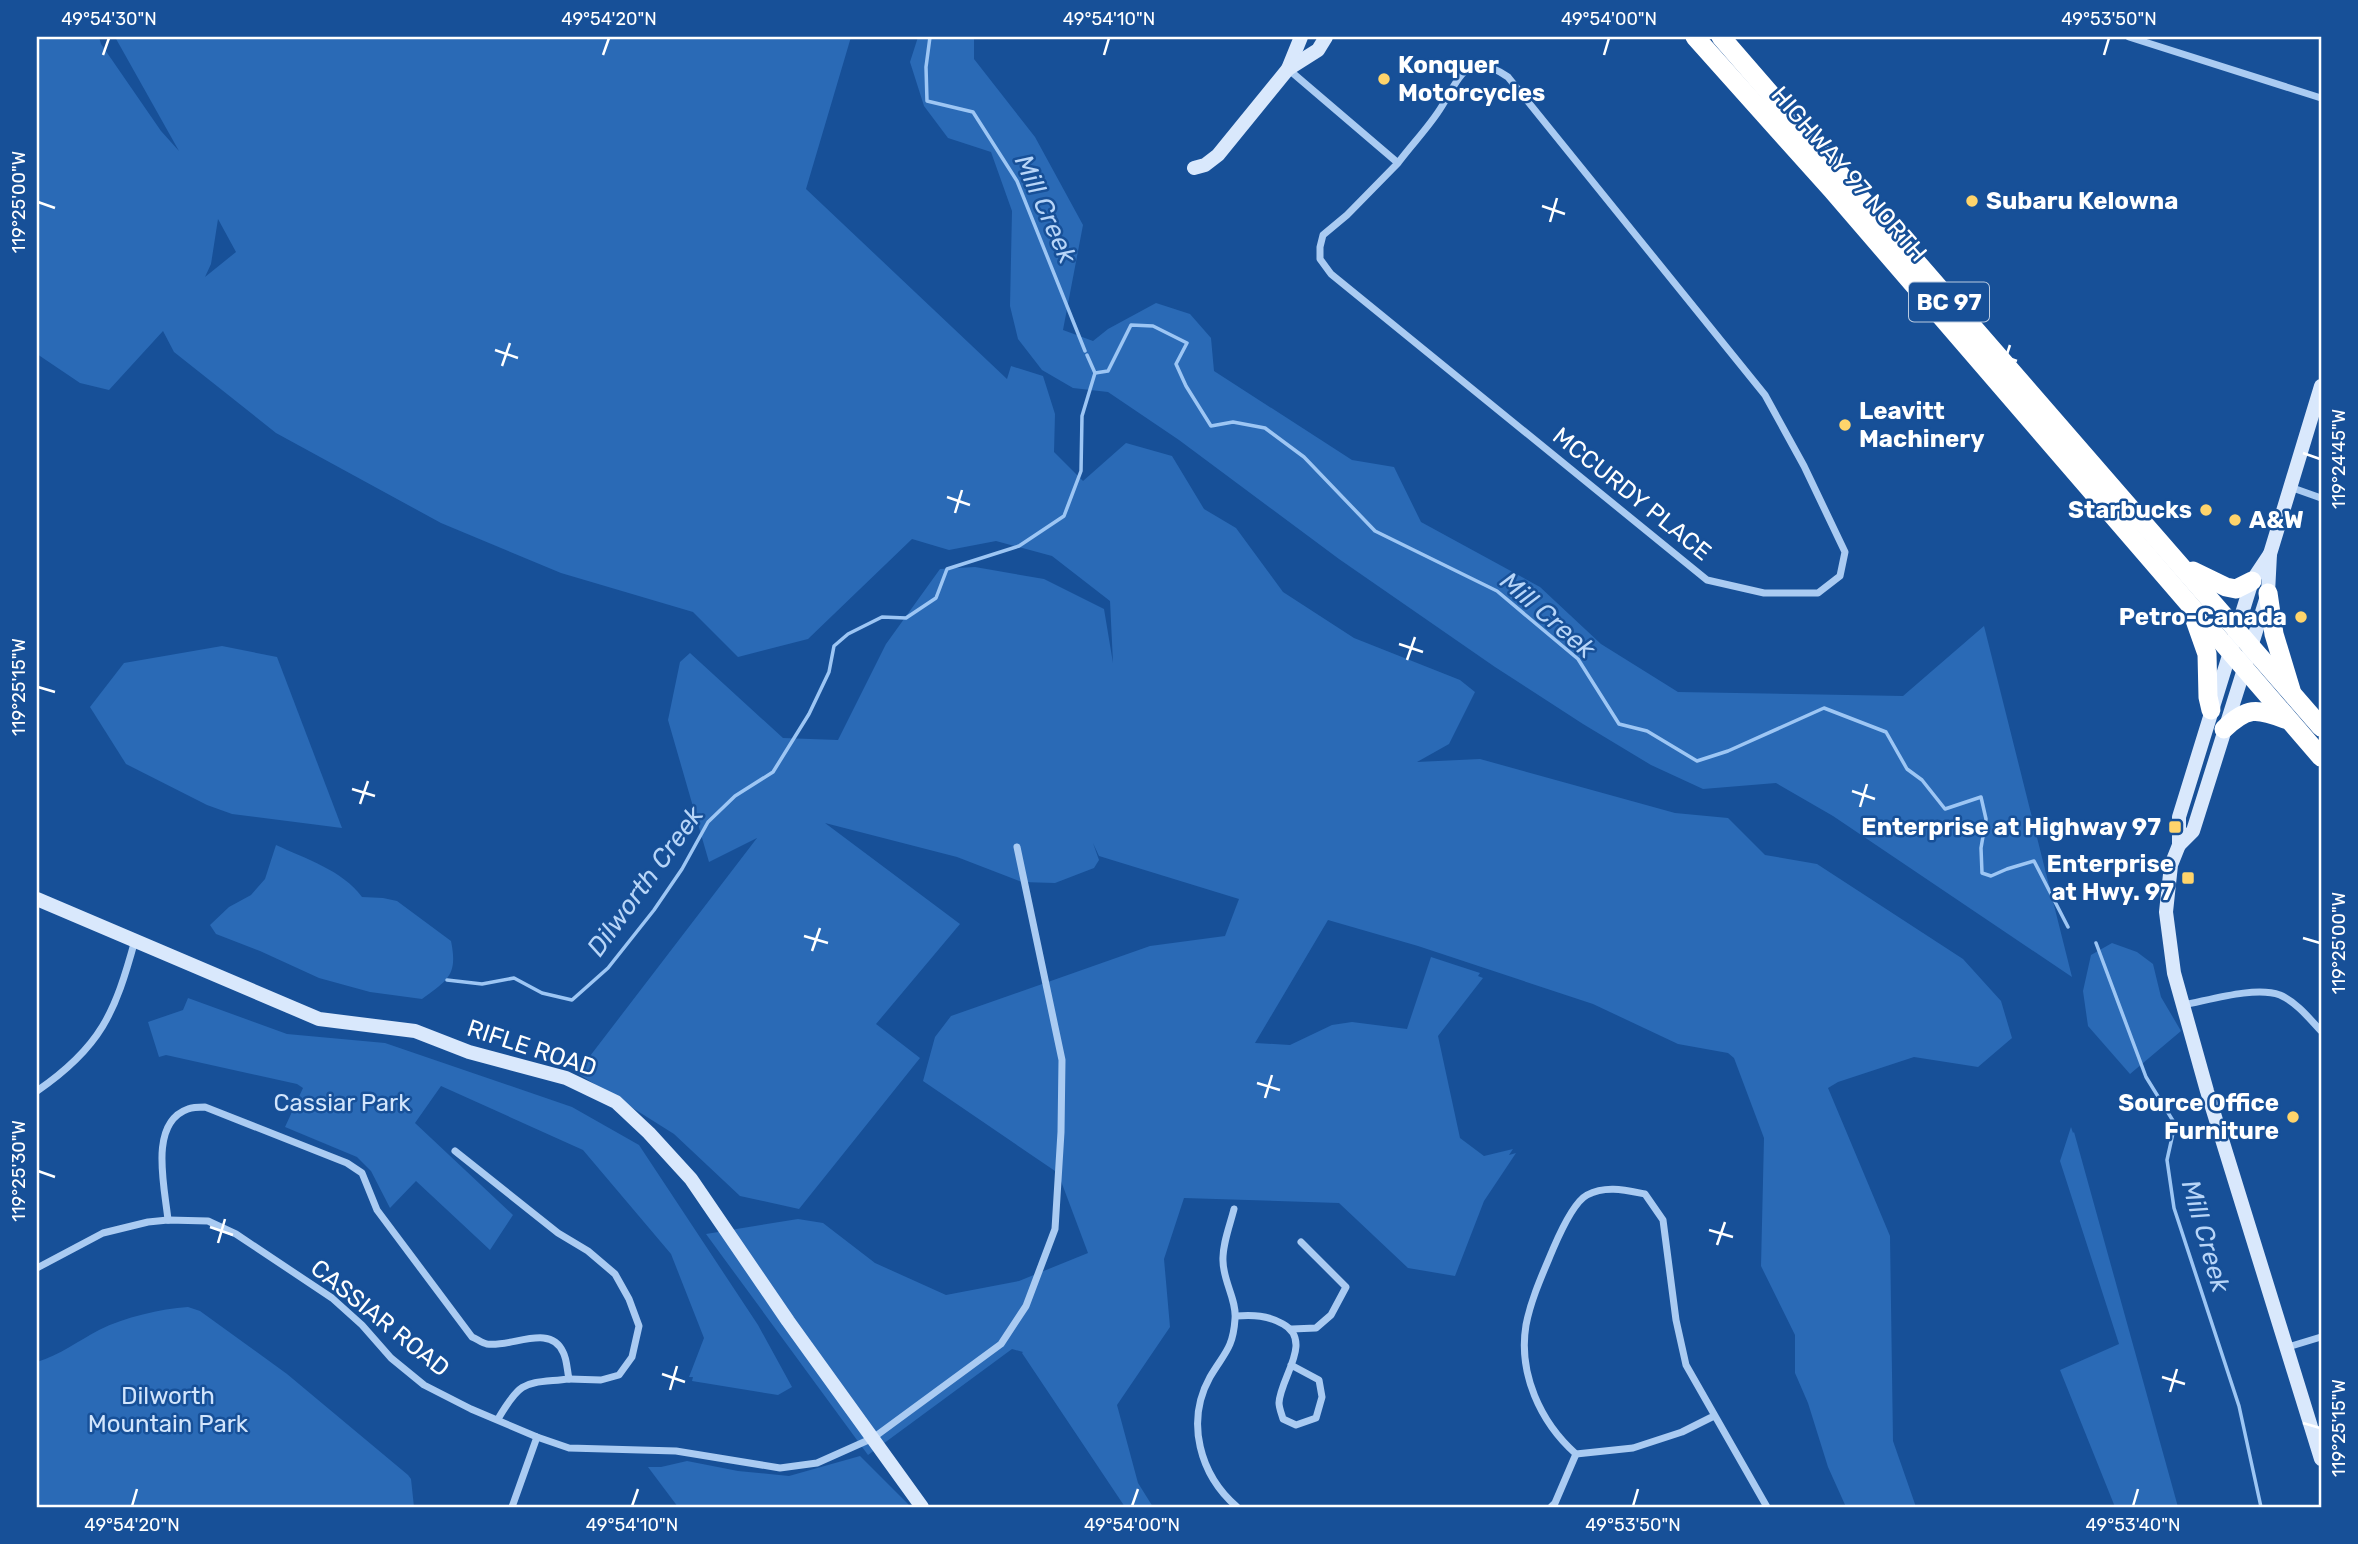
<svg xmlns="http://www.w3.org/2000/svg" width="2358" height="1544" font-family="Rubik,sans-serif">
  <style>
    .green { fill: #2a6ab6; fill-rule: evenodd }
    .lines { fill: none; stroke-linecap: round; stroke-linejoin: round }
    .stream { stroke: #9dc6f4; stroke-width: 3.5 }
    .street { stroke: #aacbf2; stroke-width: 7 }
    .secondary { stroke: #d9e8fc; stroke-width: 14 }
    .highway { stroke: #fff; stroke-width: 19 }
    .ticks { fill: none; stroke: #fff; stroke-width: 2.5 }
    .poi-dot { fill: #ffd46b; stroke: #175098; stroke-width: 2.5 }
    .labels { text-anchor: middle; stroke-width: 5; stroke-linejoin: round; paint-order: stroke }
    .shield { fill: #175098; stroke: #b9cae0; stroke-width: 2 }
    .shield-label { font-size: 23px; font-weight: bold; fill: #fff }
    .poi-label { font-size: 24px; font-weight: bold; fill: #fff; stroke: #175098; text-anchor: end }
    .street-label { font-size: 24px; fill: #fff; stroke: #175098 }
    .park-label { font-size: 24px; fill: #d2e5fc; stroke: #175098 }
    .water-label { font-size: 26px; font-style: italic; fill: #b7d5f8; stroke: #175098 }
    .neatline { fill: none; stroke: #fff; stroke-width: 2.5 }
    .ticks-label { font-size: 18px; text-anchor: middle; fill: #fff }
  </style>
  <rect width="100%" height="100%" fill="#175098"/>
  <g class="green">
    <path d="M37,37h62l2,7 60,87 18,20 -64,-114h736l-45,152 201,190 4,-13 32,10 12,38 -1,38 29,29 43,-38 46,13 32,53 32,19 47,64 71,46 106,42 15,12 -26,52 -32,18 63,-3 195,54 53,5 37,37 52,9 146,95 38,42 11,37 -34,29 -64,-10 -76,25 -10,6 62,148 3,205 23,66h-70l-18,-40 -20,-64 -13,-30v-38l-34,-69 3,-128 -30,-80 -6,-5 -50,-9 -85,-40 -175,-58 -90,-26 -73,123 35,2 42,-20 20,-3 55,7 24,-72 49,16 -2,3 5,2 -45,58 22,102 24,18 29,-7 -4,6 7,-2 -32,48 -29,75 -47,-8 -69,-65 -155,-5 -20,61 6,68 -53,78 21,78 15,24h-28l-103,-154 1,-1 -11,-3 -144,106 -162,-221 92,-15 25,4 52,40 71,32 73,-14 69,-28 -30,-80 -135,-92 12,-44 16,-21 199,-70 75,-10 14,-37 -140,-43 -6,-13 6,17 -5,8 -39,15 -33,-1 -65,-25 -132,-34 135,101 -84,100 44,34 -121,151 -59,-13 -66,-62 -97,-61 180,-235 -48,24 -41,-142 12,-58 10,-9 93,85 55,2 48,-96 54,-75 35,-2 69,12 60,30 9,54 -3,-62 -58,-45 -56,-15 -47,9 -37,-11 -104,100 -70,18 -45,-45 -132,-39 -120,-50 -165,-90 -102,-81 -11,-21 -54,59 -29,-7 -43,-29zM218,219l18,33 -31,25 6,-13z"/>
    <path d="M918,37h56v22l61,78 48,88 -20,105 30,11 15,-12 48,-26 34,11 21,24 3,33 138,89 42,7 27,55 119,65 61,57 77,48 225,4 81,-70 88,351 -239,-161 -57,-33 -73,6 -52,-24 -68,-41 -88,-57 -156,-108 -160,-119 -71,-48 -35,-4 -31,-18 -24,-31 -8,-33 2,-95 -21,-59 -43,-14 -24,-32 -14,-44z"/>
    <path d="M222,646l55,11 65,171 -110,-14 -25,-9 -81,-41 -36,-57 34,-44z"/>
    <path d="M276,845c30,14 66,25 86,52l21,1 14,3 54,40c7,34 -3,39 -29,58l-52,-7 -51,-14 -59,-27 -44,-17 -6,-9 19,-18 22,-12 14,-16z"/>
    <path d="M2112,943l25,9 16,12 8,33 20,34 -51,43 -42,-48 -5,-35 8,-36z"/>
    <path d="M188,998l99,36 98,9 187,64 67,38 119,180 34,62 -14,8 -86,-14 1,-4h-4l15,-39 -33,-84 -88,-104 -142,-64 -26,37 98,92 -23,35 -74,-69 -26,27 -19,-37 -14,-14 -72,-30 18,-39 -6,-4 -131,-29 -7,2 -11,-35 35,-12z"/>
    <path d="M2071,1127l2,6 1,-1 104,375h-63l-55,-137 59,-26 -59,-183z"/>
    <path d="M188,1307l12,4 87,63 121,101 3,4 3,28h-377v-145c23,-7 41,-21 62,-32 26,-13 61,-21 89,-23z"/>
    <path d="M860,1456l51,51h-233l-30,-40h13l26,-6 51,10 51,5z"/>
  </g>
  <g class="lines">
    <g class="stream">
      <path d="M930,37l-4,30 1,34 46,11 44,69 68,170"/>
      <path d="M1087,355l8,18 13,-2 23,-46 22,1 34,17 -11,21 10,22 25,40 22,-4 32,6 39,29 71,74 122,60 81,68 41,65 28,7 50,30 31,-10 96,-43 62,24 21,37 15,11 23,29 36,-12 5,22 -5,29 1,25 9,3 16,-7 27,-8 34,66"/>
      <path d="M2096,943l50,134 29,47 -8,36 7,48 65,198 22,101"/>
      <path d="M447,980l35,4 32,-6 28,15 30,7 36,-32 46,-58 28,-41 26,-47 27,-26 38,-24 36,-58 20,-42 5,-26 14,-12 34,-17 24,1 30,-20 11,-29 72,-23 45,-30 17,-45 1,-55 13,-43"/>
    </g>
    <g class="street">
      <path d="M2129,37l192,61"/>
      <path d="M1288,69l110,94 -51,52 -24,20 -3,12v12l11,15 376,306 57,13h54l22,-17 5,-24 -41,-86 -39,-71 -257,-318c-41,-28 -48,0 -66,29 -12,20 -30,38 -44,57"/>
      <path d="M2290,487l31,11"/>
      <path d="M2183,1005c27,-5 72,-19 97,-10 16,7 29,23 41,36"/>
      <path d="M37,1091c64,-44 78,-78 98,-151"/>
      <path d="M455,1151l103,82 30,18 27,23 14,25 10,27 -7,31 -13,18 -18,5 -32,-1"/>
      <path d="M1234,1209c-4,16 -12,36 -11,52 0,20 14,39 12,58 -2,30 -11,34 -25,58 -25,45 -10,98 27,130"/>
      <path d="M168,1220c-3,-32 -20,-97 20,-111 5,-2 12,-2 17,-2l142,56 15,10 15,37 95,127c5,2 10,6 15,7 24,4 63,-21 76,8 4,7 4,18 6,27 -44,5 -47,-1 -71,40"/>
      <path d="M37,1268l66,-35 45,-11 20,-2 40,1 28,13 96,64 30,27 29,33 33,27 47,24 66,28 32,11 107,3 104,17 37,-5 56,-25 128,-94 25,-38 29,-77 6,-97 1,-72 -45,-213"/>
      <path d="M1236,1316c17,-1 32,-1 47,8 31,17 -3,54 -4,79 0,5 3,12 4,16l13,6 20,-7 6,-21 -3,-17 -28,-15"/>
      <path d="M1292,1329l24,-1 15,-13 15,-28 -45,-45"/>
      <path d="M2288,1347l33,-10"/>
      <path d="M1714,1416l-32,16 -49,16 -57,6c-36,-32 -58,-81 -50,-129 5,-26 17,-52 27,-76 6,-14 21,-47 34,-54 19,-10 38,-5 58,-1l18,26 13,100 10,45 81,142"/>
      <path d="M512,1507l25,-70"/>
      <path d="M1551,1507l4,-4 21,-49"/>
    </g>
    <g class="secondary">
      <path d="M1288,69l13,-32"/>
      <path d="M1194,168l11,-3 13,-10 70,-86 30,-19 8,-13"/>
      <path d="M2270,554l-18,27 -73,236v28l-8,20 -5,47 8,61 33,118 114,368"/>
      <path d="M2179,845l14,-14 75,-238 2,-39 51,-168"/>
      <path d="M37,899l282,120 96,12 54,21 97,26 50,24 33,31 42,46 97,142 134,186"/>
    </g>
    <g class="highway">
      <path d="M1695,37l137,153 489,567"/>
      <path d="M1721,37c199,231 400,460 600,690"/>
      <path d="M2193,571l33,16 10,2 16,-8"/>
      <path d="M2268,593l6,41 17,56"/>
      <path d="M2195,620l12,34 1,43 3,13"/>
      <path d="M2224,729c23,-22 32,-21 61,-10"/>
    </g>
  </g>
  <path class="ticks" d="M103,55l6,-17M603,55l6,-17M1104,55l5,-17M1604,55l5,-17M2104,55l5,-17M38,202l17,6M1542,206l23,8M1550,222l7,-24M495,350l23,8M1994,353l23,8M502,366l8,-23M2002,369l8,-24M2303,453l17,6M947,497l23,8M955,513l7,-23M1399,644l24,8M1407,660l8,-23M38,687l17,5M352,789l23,7M1852,791l23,8M360,804l8,-23M1860,807l7,-23M804,936l24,7M2303,938l17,5M812,951l8,-23M1257,1083l23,7M1265,1098l7,-23M38,1171l17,6M210,1227l23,8M1709,1230l24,7M218,1243l7,-24M1717,1245l8,-23M662,1374l23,8M2162,1377l23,7M670,1390l7,-24M2170,1392l7,-23M2303,1423l17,5M132,1506l5,-17M632,1506l6,-17M1132,1506l6,-17M1633,1506l5,-17M2133,1506l5,-17"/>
  <g class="poi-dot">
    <circle cx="1384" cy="79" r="7"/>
    <circle cx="1972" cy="201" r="7"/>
    <circle cx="1845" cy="425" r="7"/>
    <circle cx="2206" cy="510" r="7"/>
    <circle cx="2235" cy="520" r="7"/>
    <circle cx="2301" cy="617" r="7"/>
    <rect x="2168" y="820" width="14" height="14" rx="3.5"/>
    <rect x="2181" y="871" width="14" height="14" rx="3.5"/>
    <circle cx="2293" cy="1117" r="7"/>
  </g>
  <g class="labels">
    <rect class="shield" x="1909" y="282.5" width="80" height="39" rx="5"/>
    <g class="shield-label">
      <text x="1949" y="310">BC 97</text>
    </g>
    <g class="poi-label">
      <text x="1398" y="73" text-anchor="start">Konquer<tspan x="1398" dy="28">Motorcycles</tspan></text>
      <text x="1986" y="209" text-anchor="start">Subaru Kelowna</text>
      <text x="1859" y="419" text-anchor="start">Leavitt<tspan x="1859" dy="28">Machinery</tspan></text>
      <text x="2192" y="518">Starbucks</text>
      <text x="2249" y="528" text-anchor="start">A&amp;W</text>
      <text x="2287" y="625">Petro-Canada</text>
      <text x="2161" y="835">Enterprise at Highway 97</text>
      <text x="2174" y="872">Enterprise<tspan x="2174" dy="28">at Hwy. 97</tspan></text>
      <text x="2279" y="1111">Source Office<tspan x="2279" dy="28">Furniture</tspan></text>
    </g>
    <g class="street-label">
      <text transform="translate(1849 174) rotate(49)" y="8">HIGHWAY 97 NORTH</text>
      <text transform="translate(1632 494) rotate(39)" y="8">MCCURDY PLACE</text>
      <text transform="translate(532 1048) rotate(18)" y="8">RIFLE ROAD</text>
      <text transform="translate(380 1318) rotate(39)" y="8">CASSIAR ROAD</text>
    </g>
    <g class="park-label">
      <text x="342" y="1111">Cassiar Park</text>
      <text x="168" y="1404">Dilworth<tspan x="168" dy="28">Mountain Park</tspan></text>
    </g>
    <g class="water-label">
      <text transform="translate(1046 209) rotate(66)" y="9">Mill Creek</text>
      <text transform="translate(1548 615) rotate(41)" y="9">Mill Creek</text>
      <text transform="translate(645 881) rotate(-54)" y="9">Dilworth Creek</text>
      <text transform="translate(2206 1236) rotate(74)" y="9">Mill Creek</text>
    </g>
  </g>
  <rect width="2358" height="1544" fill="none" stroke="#175098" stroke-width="77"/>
  <rect x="38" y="38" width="2282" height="1468" class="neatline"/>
  <g class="ticks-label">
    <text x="109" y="25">49°54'30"N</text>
    <text x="609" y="25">49°54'20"N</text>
    <text x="1109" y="25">49°54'10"N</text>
    <text x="1609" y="25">49°54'00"N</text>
    <text x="2109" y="25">49°53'50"N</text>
    <text transform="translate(19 202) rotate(-90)" y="6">119°25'00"W</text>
    <text transform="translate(2339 459) rotate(-90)" y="6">119°24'45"W</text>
    <text transform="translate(19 687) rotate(-90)" y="6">119°25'15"W</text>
    <text transform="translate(2339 943) rotate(-90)" y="6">119°25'00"W</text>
    <text transform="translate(19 1171) rotate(-90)" y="6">119°25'30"W</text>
    <text transform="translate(2339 1428) rotate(-90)" y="6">119°25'15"W</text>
    <text x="132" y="1531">49°54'20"N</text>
    <text x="632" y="1531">49°54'10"N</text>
    <text x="1132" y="1531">49°54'00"N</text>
    <text x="1633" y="1531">49°53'50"N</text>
    <text x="2133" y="1531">49°53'40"N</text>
  </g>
</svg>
